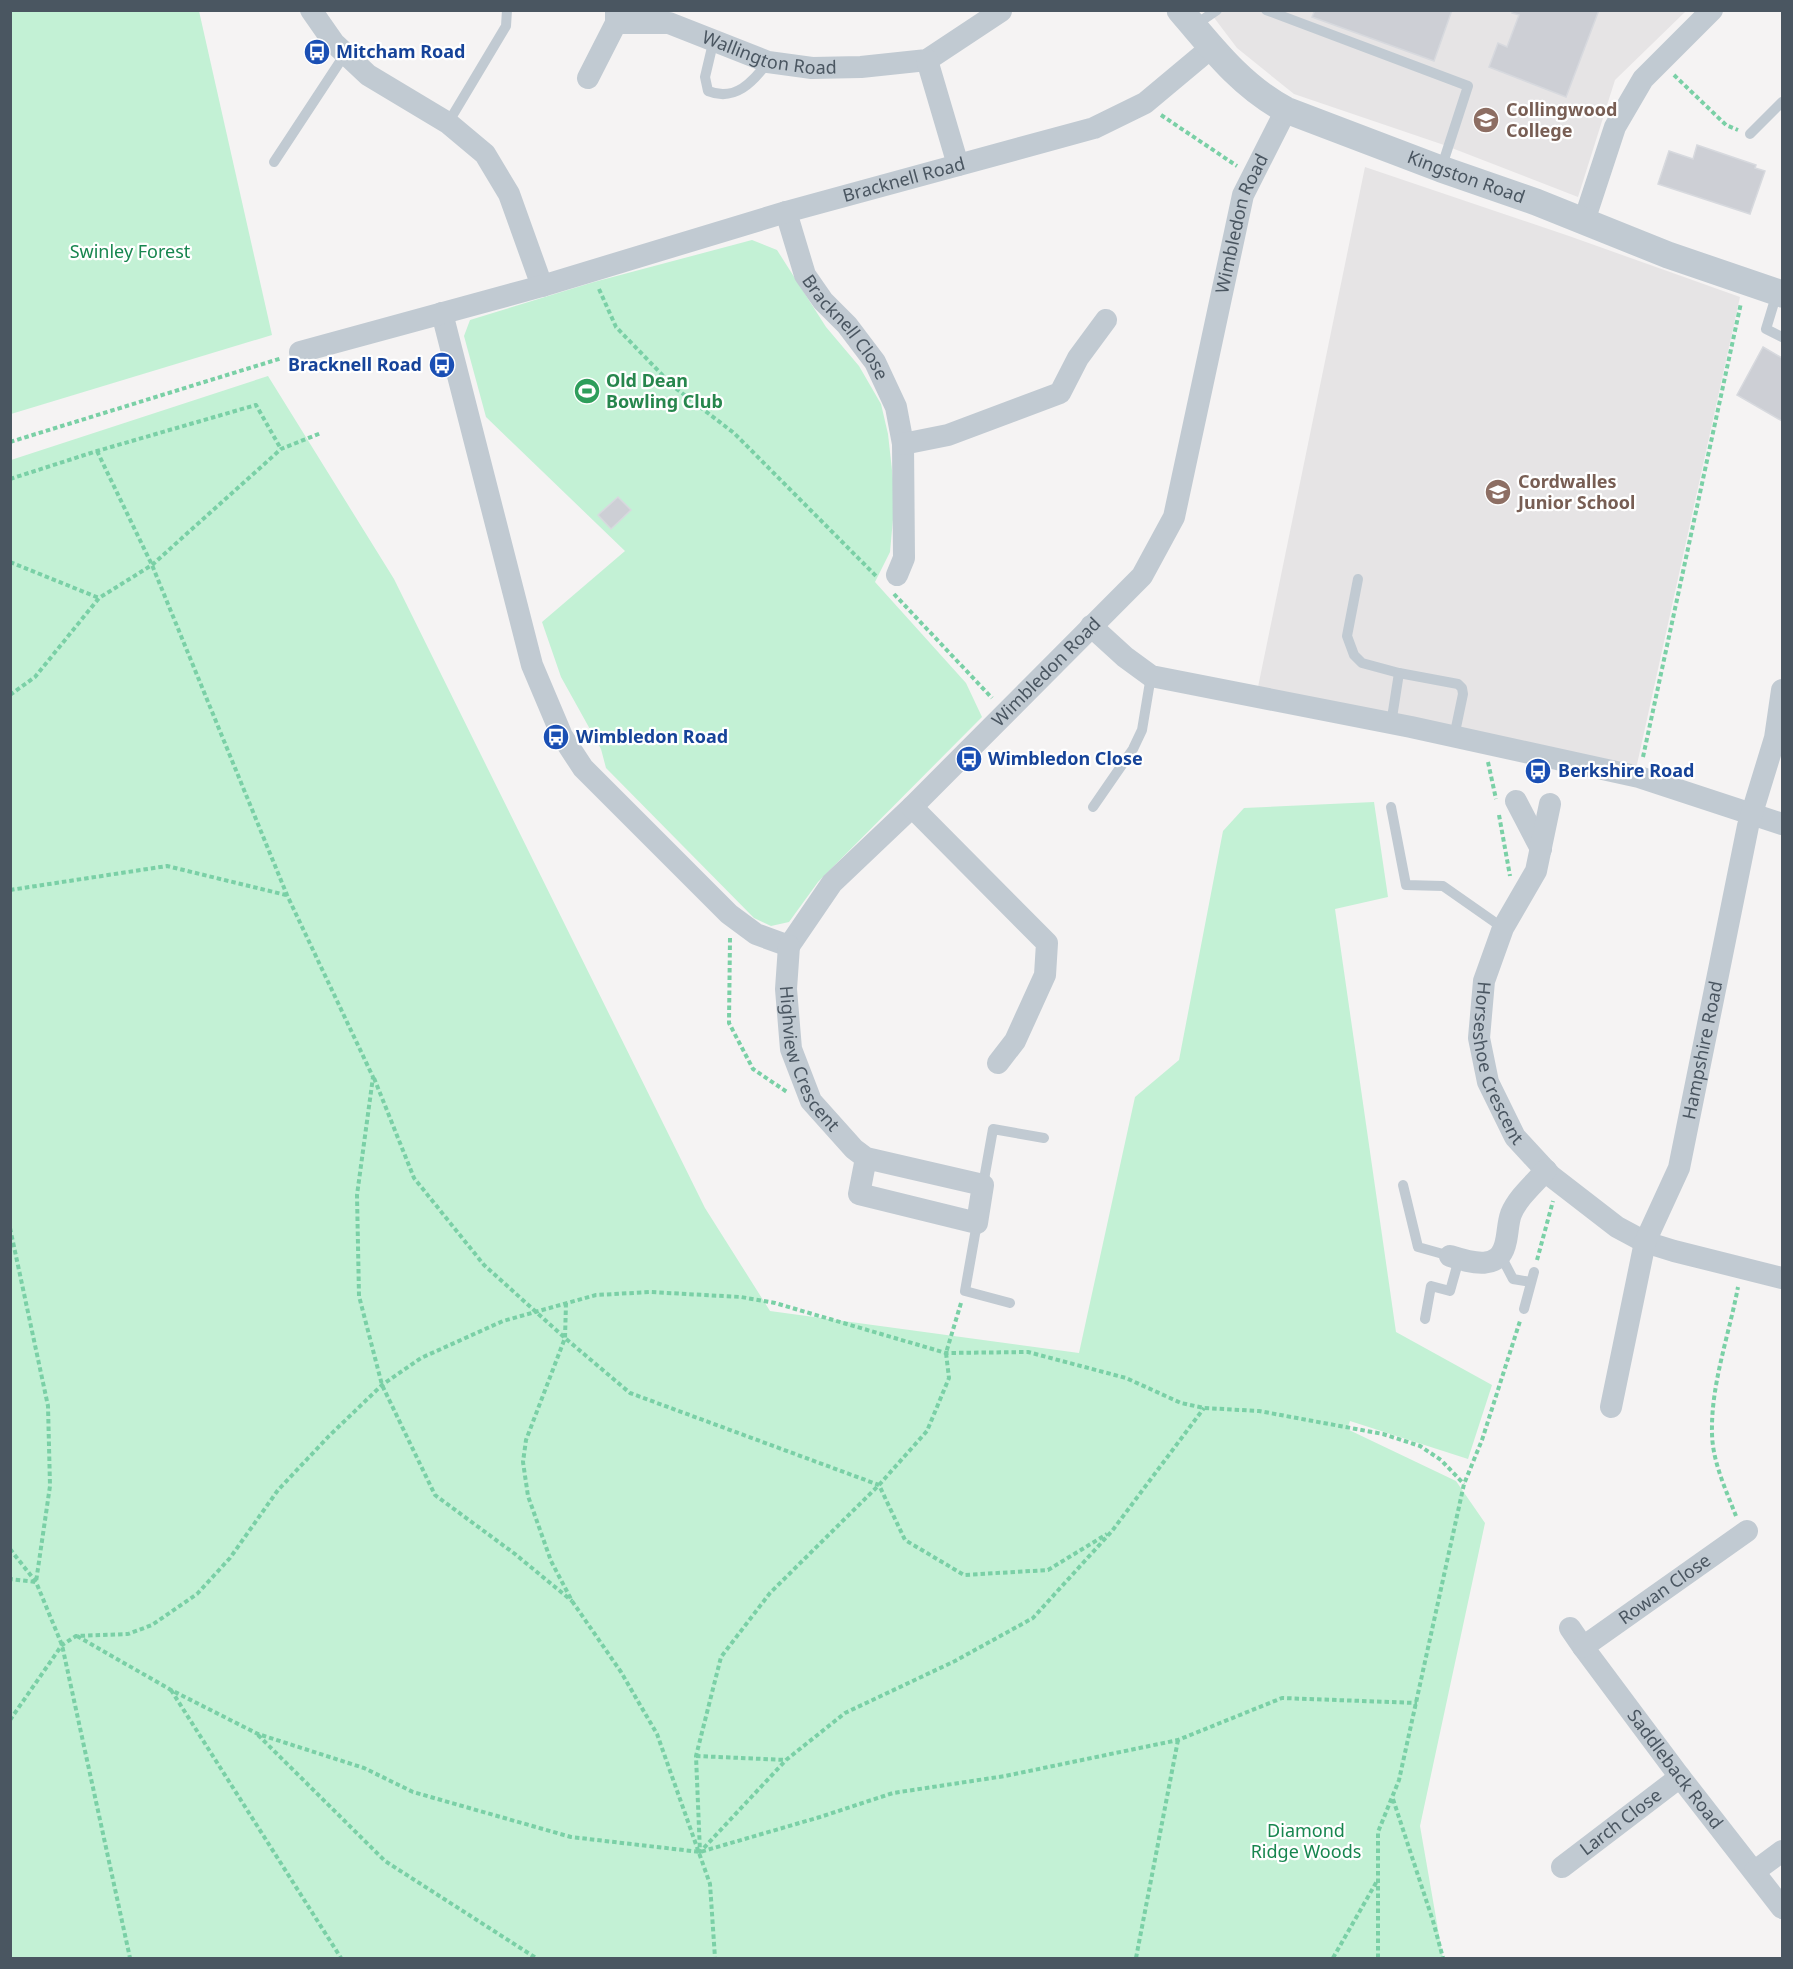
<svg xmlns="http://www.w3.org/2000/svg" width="1793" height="1969" font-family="'Noto Sans',sans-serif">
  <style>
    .education { fill: #e6e4e5 }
    .green { fill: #c3f1d5 }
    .building { fill: #cdcfd5; stroke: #d7d9de; stroke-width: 1.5 }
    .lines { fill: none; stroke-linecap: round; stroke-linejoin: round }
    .path { stroke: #7ad0a6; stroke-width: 4; stroke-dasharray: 4.5 3; stroke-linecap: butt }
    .service { stroke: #c1cad2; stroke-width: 10 }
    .minor { stroke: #c1cad2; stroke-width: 22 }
    .tertiary { stroke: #c1cad2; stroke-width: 27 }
    .labels { text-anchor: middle; stroke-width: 4.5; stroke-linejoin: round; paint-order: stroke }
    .street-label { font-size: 18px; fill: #4a5661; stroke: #fff }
    .transit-label { font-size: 18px; font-weight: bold; fill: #164399; stroke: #fff; text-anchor: start }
    .education-label { font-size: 18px; font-weight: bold; fill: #785e54; stroke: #fff; text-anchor: start }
    .park-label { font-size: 18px; fill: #17864f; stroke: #fff }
    .leisure-label { font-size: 18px; font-weight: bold; fill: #27864d; stroke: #fff; text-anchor: start }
  </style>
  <rect width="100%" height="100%" fill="#f5f3f3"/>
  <g class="education">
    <path d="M1209,11h477l-71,69 -37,117 -134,-52 -150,-51 -57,-46z"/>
    <path d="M1365,167l204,69 171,61 -104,472 -378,-82z"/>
  </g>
  <g class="green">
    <path d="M11,10l188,1 73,324 -261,79z"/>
    <path d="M752,240l25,10 49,77 33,39 22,38 7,30 7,63 -5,55 -15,30 91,101 16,34 -164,165 -29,40 -18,4 -17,-8 -148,-150 -5,-19 -40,-72 -19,-55 83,-71 -139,-134 -22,-81 6,-16 124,-38z"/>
    <path d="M268,376l126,203 311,629 65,103 309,42 56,-256 44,-37 44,-229 21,-23 130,-6 14,95 -53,12 61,423 96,53 -24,74 -118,-38 -3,8 109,52 29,42 -65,303 23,132h-1432v-1498z"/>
  </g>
  <g class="building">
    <path d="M1315,10h137l-18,51 -122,-44z"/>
    <path d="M1513,10h86l-33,87 -77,-30 9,-24 9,4 12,-32 -7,-2z"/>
    <path d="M1697,145l59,20 -1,3 10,3 -15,43 -92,-30 11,-33 24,8z"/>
    <path d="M1763,347l19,11v63l-45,-26z"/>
    <path d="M618,497l13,13 -20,19 -13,-14z"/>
  </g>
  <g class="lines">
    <g class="path">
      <path d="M1674,75l52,50 12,5"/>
      <path d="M1161,115l76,51"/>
      <path d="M599,289l17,38 58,60 60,46 143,144"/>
      <path d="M10,442l272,-84"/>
      <path d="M97,451l55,114 135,330 86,182 -16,118 2,101 23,89 53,110 80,59 57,47"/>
      <path d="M10,479l87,-28 159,-46 25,44"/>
      <path d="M10,562l89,36"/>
      <path d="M894,594l98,104"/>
      <path d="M10,695l25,-18 64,-79 53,-33 129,-116 40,-16"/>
      <path d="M1643,757l98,-454"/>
      <path d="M1488,762l8,37"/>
      <path d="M1499,815l11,61"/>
      <path d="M10,890l157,-24 119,29"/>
      <path d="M730,938l-1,85 24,46 34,23"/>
      <path d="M374,1078l40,100 70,87 81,73 65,55 249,92 26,55 59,35 84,-5 59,-36"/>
      <path d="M10,1228l38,178 2,80 -14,96 -26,-3"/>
      <path d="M1537,1260l16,-59"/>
      <path d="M566,1303l-1,35 -39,102 -3,22 5,34 23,65 21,40 49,71 36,62 53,150 5,74"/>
      <path d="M961,1303l-15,50 3,25 -22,53 -48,54 -109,108 -49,64 -25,99 4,96 86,-92 59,-47 110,-52 78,-43 79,-87 92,-123"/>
      <path d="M1736,1516c-10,-26 -24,-55 -24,-84 -1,-48 17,-97 26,-145"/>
      <path d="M10,1549l26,33 26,63 68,313"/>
      <path d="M77,1636l94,54 87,44 106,34 49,24 158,45 129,15 120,-35 73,-24 112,-17 173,-36 104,-42 135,5"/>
      <path d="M171,1690l170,268"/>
      <path d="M10,1720l52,-75 14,-9 52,-2 24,-9 45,-31 33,-36 48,-68 51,-54 53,-51 39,-27 82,-37 93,-26 54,-3 91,5 34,6 171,50 82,-1 98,26 55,25 23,5 55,3 124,23 37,12 21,14 23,24"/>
      <path d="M258,1735l127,126 151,97"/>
      <path d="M696,1756l90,4"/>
      <path d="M1393,1799l40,122 10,37"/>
      <path d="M1136,1958l42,-218"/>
      <path d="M1333,1958l44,-77"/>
      <path d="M1378,1958v-126l21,-52 65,-296 18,-44 38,-119"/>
    </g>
    <g class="service">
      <path d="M1266,10l202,76 -27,83"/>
      <path d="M1195,25l22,-15"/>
      <path d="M714,39l-9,38 3,14c27,11 45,-9 60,-29"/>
      <path d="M448,123l58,-97 1,-16"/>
      <path d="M1750,134l32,-32"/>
      <path d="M274,162l71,-108"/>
      <path d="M1777,293l-11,36 16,8"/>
      <path d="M1358,579l-11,57 7,19 8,8 37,10 59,11 4,4 1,6 -9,43"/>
      <path d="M1391,724l8,-51"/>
      <path d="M1093,807l40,-58 9,-19 9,-54"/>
      <path d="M1391,807l15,78 37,1 60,42"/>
      <path d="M983,1185l10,-56 51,9"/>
      <path d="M1403,1185l15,62 32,9"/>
      <path d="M977,1223l-12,68 45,12"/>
      <path d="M1501,1256l12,23 17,3"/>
      <path d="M1524,1309l10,-37"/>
      <path d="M1425,1319l6,-33 19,5 9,-32"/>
    </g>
    <g class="minor">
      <path d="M311,10l23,33 34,32 80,48 37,31 24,40 33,92"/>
      <path id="s1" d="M616,23h53l99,39 44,6 49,-1 66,-7 74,-49"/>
      <path d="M927,60l31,105"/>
      <path d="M588,78l28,-55v-13"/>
      <path id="s2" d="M786,212l19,63 18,26 24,24 28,37 21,45 7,37 1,114 -7,17"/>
      <path d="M1584,221l31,-94 28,-48 69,-69"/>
      <path id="s3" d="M442,313l90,352 30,71 21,32 146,146 27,20 33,12 43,-63 80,-76 230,-231 32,-59 69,-322 43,-85"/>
      <path id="s4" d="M300,352l242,-66 244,-74 308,-84 51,-25 67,-56"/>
      <path d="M903,444l45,-9 112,-42 18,-35 28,-38"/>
      <path d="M1091,626l34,31 26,19 260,51 228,50 143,47"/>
      <path d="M1516,801l25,48"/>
      <path id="s5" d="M1550,804l-14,67 -33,57 -19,53 -5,57 9,44 27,55 36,39 66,51 28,15 29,9 108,27"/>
      <path d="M912,807l135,136 -2,32 -30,66 -17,22"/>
      <path id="s6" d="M789,946l-3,43 5,60 20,52 43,48 12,9 117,27 -6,38 -118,-29 7,-36"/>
      <path d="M1450,1256c22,7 50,16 56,-15 2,-9 2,-19 5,-27 7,-17 23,-30 35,-44"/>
      <path id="s7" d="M1611,1407l34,-165 34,-74 69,-342 27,-88 7,-48"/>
      <path id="s8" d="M1570,1628l13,19 97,130 102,131"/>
      <path id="s9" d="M1583,1647l164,-116"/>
      <path id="s10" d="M1562,1867l118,-90"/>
      <path d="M1755,1871l27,-20"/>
    </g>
    <path class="tertiary" id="s11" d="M1180,10c32,38 62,77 106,100l155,59 95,33 132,53 114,39"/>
  </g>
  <defs>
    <symbol id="bus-disc" viewBox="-11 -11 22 22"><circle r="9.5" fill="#1a4fb4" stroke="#fff"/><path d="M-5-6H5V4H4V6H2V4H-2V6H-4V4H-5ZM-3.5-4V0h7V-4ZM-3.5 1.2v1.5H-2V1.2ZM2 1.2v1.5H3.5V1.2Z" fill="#fff"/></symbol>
    <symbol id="school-disc" viewBox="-11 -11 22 22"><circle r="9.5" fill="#8d6e63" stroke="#fff"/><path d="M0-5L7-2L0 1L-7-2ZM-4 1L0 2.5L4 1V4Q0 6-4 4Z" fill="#fff"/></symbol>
    <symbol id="stadium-disc" viewBox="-11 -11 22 22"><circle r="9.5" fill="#2e9e5b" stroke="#fff"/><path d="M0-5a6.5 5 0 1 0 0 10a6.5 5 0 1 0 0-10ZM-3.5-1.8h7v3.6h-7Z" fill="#fff"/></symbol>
  </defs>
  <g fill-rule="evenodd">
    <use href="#bus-disc" x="302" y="37" width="30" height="30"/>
    <use href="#school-disc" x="1471" y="105" width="30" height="30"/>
    <use href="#bus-disc" x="427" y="350" width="30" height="30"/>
    <use href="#stadium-disc" x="572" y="376" width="30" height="30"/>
    <use href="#school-disc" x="1483" y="477" width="30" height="30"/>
    <use href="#bus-disc" x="541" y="722" width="30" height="30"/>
    <use href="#bus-disc" x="954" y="744" width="30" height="30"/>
    <use href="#bus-disc" x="1523" y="756" width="30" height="30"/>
  </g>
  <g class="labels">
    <g class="street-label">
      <text dy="6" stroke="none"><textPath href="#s1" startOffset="159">Wallington Road</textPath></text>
      <text dy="6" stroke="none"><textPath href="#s11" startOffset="339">Kingston Road</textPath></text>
      <text dy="6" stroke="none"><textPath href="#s4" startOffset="628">Bracknell Road</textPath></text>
      <text dy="6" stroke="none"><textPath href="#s3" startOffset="1635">Wimbledon Road</textPath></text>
      <text dy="6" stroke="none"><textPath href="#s2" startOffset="132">Bracknell Close</textPath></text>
      <text dy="6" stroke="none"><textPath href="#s3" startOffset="1131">Wimbledon Road</textPath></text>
      <text dy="6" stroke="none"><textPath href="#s7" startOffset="370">Hampshire Road</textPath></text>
      <text dy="6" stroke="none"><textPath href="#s6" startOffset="118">Highview Crescent</textPath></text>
      <text dy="6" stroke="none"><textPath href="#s5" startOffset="276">Horseshoe Crescent</textPath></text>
      <text dy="6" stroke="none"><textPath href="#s9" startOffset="100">Rowan Close</textPath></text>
      <text dy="6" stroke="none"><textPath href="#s8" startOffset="176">Saddleback Road</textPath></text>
      <text dy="6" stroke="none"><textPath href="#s10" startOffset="74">Larch Close</textPath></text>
    </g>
    <g class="transit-label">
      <text x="336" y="58">Mitcham Road</text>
      <text x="422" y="371" text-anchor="end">Bracknell Road</text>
      <text x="576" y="743">Wimbledon Road</text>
      <text x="988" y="765">Wimbledon Close</text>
      <text x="1558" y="777">Berkshire Road</text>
    </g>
    <g class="education-label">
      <text x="1506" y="116">Collingwood<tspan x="1506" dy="21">College</tspan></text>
      <text x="1518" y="488">Cordwalles<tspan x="1518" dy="21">Junior School</tspan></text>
    </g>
    <g class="park-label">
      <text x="130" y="258">Swinley Forest</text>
      <text x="1306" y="1837">Diamond<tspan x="1306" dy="21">Ridge Woods</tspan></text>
    </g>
    <g class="leisure-label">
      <text x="606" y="387">Old Dean<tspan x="606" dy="21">Bowling Club</tspan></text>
    </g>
  </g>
  <rect width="1793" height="1969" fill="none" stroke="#4a5661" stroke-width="24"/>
</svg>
